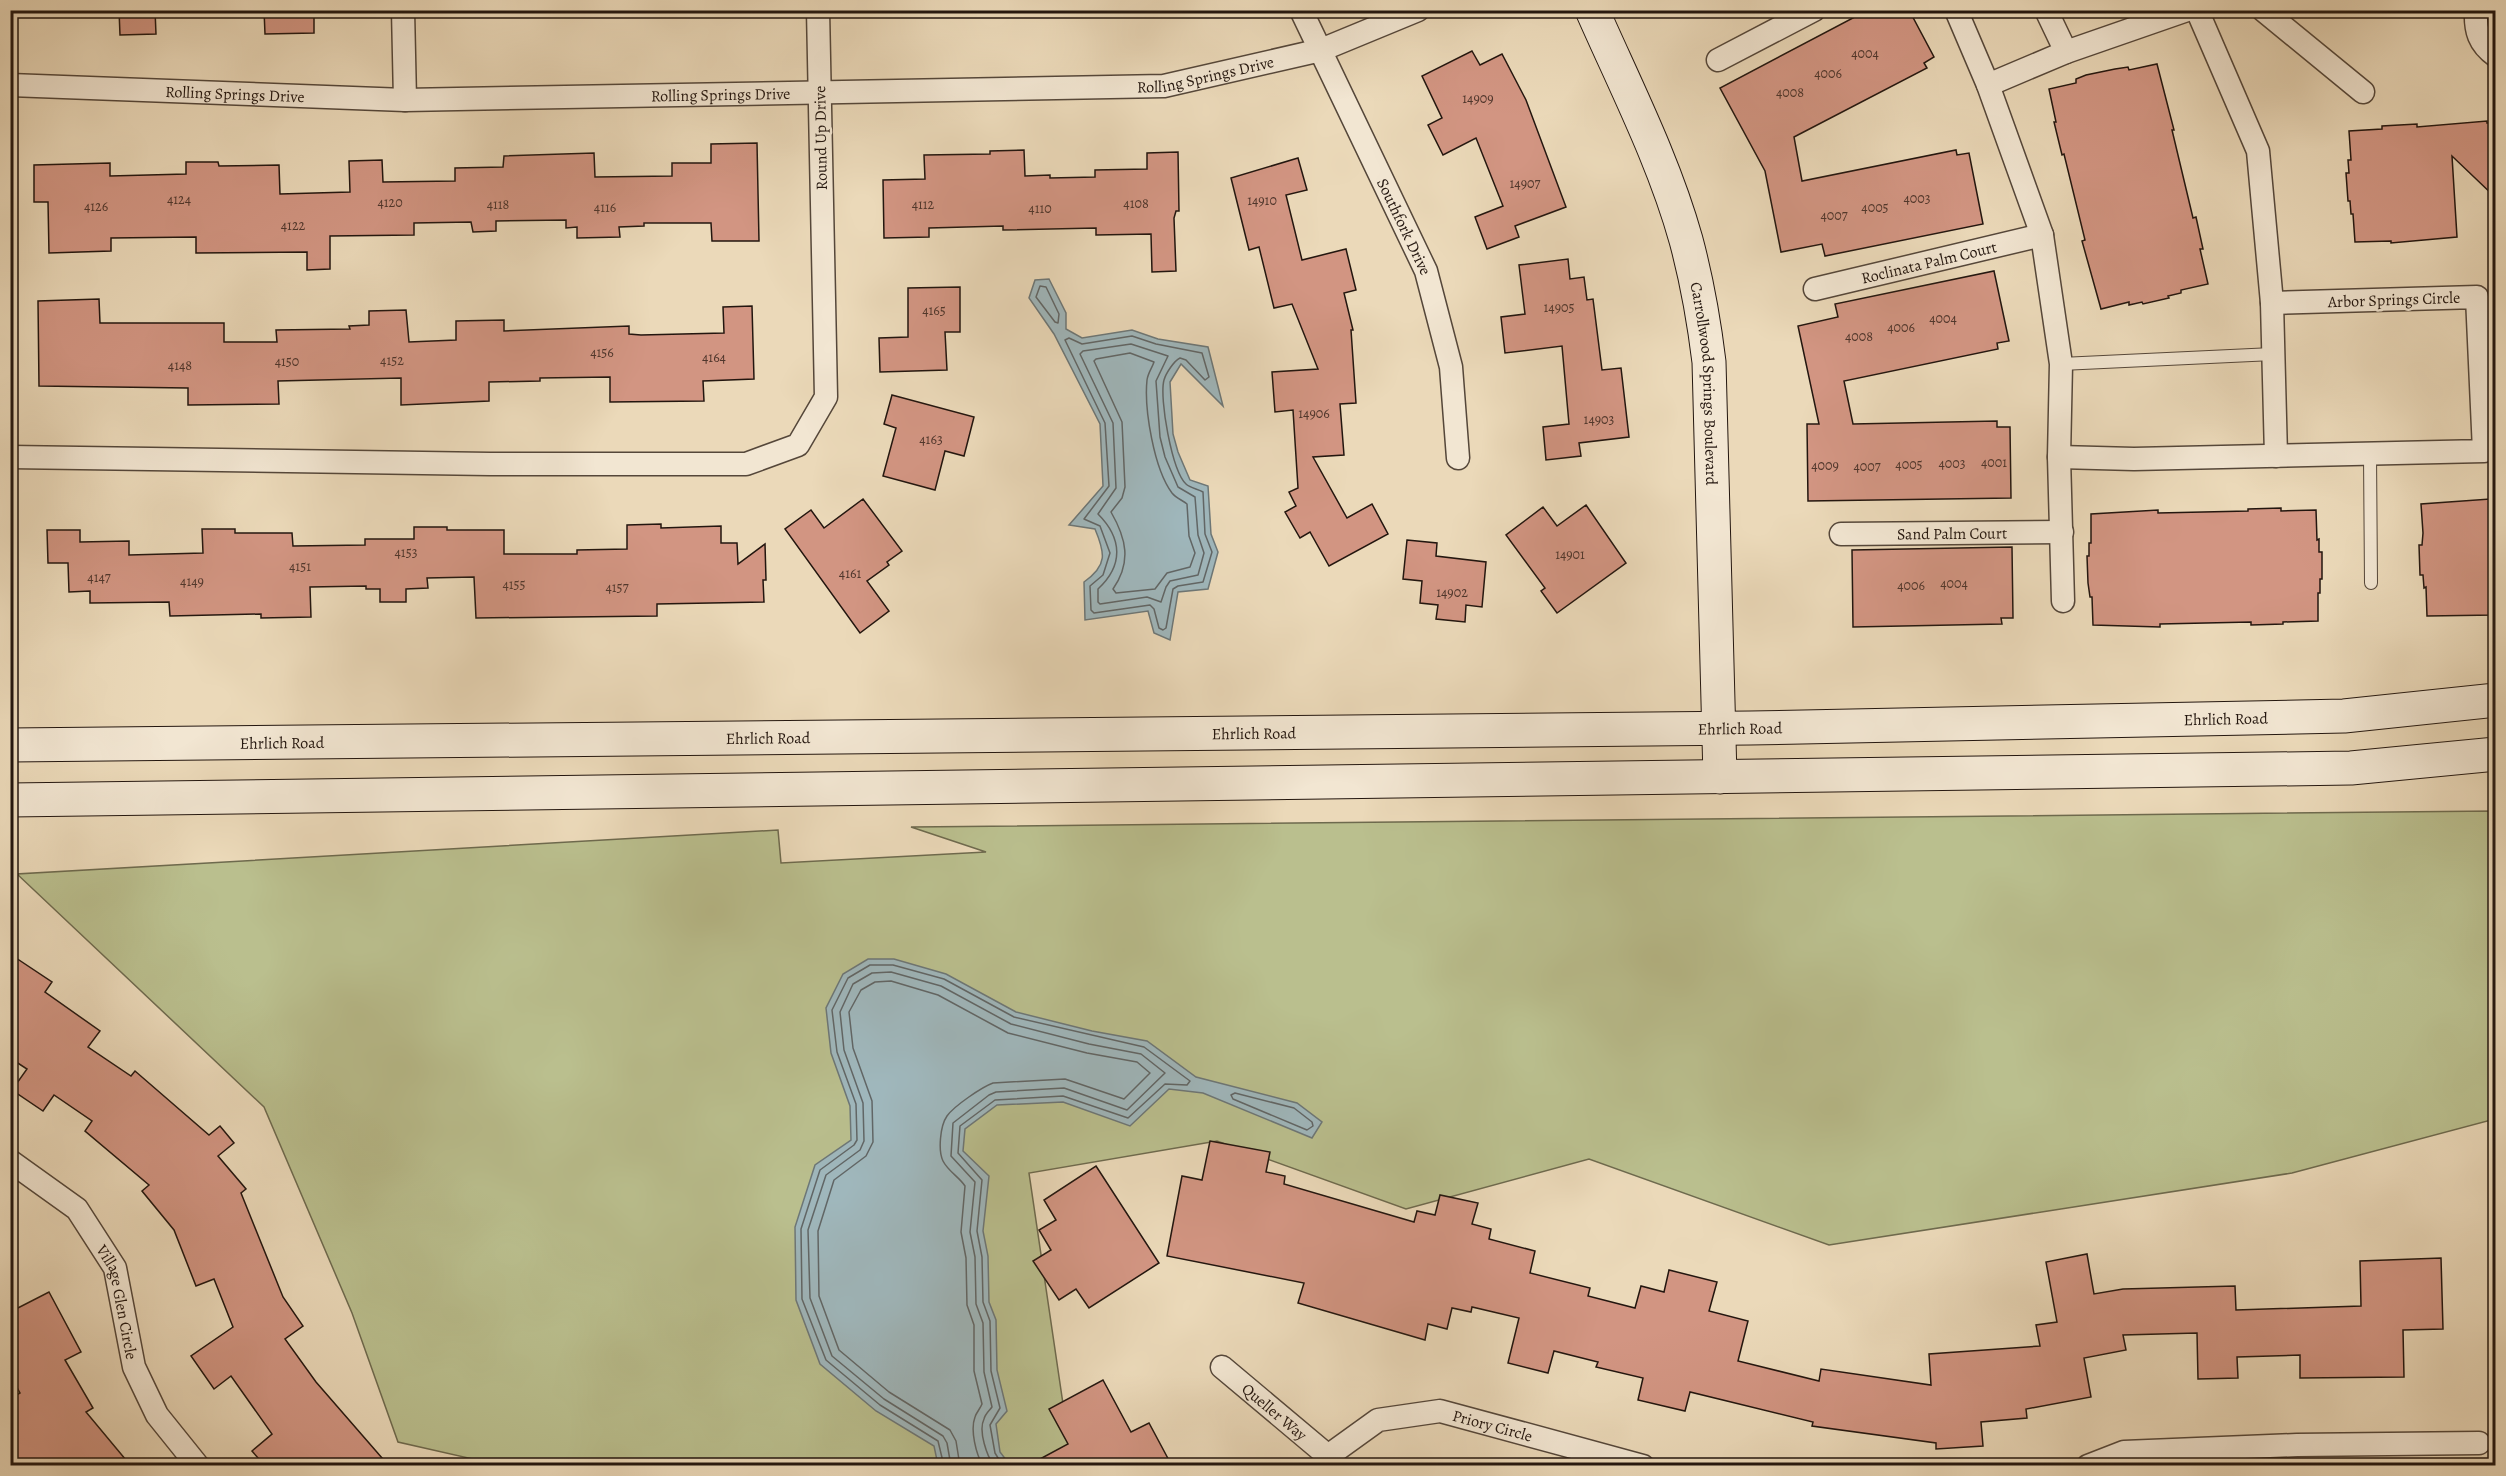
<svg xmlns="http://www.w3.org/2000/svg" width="2506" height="1476" font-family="Alegreya,serif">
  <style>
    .green { fill: #babf8e; stroke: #6e6a4e; stroke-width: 1.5 }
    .water { fill: #9fb7bc; stroke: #6d7777; stroke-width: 1.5 }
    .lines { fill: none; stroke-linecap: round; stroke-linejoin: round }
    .shore { stroke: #616666; stroke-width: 1.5 }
    .building { fill: #d29582; stroke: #23160f; stroke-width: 1.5 }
    .lane-casing { stroke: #55473a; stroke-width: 14 }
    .street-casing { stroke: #55473a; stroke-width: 25 }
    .secondary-casing { stroke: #23160f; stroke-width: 35 }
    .lane { stroke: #f2e6d2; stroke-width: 12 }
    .street { stroke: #f2e6d2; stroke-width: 22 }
    .secondary { stroke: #f2e6d2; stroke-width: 33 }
    .labels { text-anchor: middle; stroke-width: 5; stroke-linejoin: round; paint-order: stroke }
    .number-label { font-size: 14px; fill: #4f362c }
    .street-label { font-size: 16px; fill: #23160f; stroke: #f2e6d2 }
  </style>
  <rect width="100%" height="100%" fill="#ebd9b9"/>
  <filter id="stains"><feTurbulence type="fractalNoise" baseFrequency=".00333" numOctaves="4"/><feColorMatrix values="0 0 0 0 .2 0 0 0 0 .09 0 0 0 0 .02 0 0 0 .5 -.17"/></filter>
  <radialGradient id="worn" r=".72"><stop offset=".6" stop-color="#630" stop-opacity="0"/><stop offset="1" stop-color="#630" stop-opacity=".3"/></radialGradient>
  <path class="green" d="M2495,811v308l-203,54 -463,72 -240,-86 -183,50 -189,-68 -188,32 43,292h-598l-1,-6 -75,-17 -46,-129 -88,-206 -247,-233 761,-44 3,33 205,-11 -75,-25z"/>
  <g class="water">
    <path d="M1049,279l17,34v16l16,9 50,-8 26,9 50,8 15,59 -42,-42 -11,18 3,52 5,18 12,28 18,6 3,48 7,18 -10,37 -30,3 -8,48 -16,-7 -6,-22 -63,9 -1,-38c24,-17 21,-29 11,-53l-26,-4 34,-39 -3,-62 -46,-90 -25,-36 6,-18z"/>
    <path d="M868,959h26l52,15 70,38 76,19 55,10 49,36 101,26 25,19 -10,16 -109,-45 -34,-4 -39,37 -67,-24 -66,3 -32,24 -2,22 26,25 -6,55 5,25 1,46 7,18 1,50 10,41 -11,13 4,28 10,13h-72l-4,-19 -58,-35 -56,-47 -24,-64 -1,-73 20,-62 36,-25 -1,-34 -19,-53 -5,-45 17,-34z"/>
  </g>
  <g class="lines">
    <g class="shore">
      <path d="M1040,286l6,1 13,27 -1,9 -3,-1 -19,-25z"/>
      <path d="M1132,336l24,8 46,9 7,24 -4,3 -19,-20 -6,-2c-6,3 -14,15 -16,22 -5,18 8,91 22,104 4,4 12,5 17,8l2,42 7,18 -9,30 -25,4 -5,3 -7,39 -3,2 -4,-2 -5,-19 -4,-4 -56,8 -3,-3 -1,-24 13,-11 7,-22 -10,-27 -16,-7 25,-33 -4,-63 -40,-83 4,-2 13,6z"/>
      <path d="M1131,344l37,12 -12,25 4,56 5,20 13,30 17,10 3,38 6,18 -6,22 -28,6 -4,6 -5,15 -14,-5 -47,7 -2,-2v-13c26,-24 24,-51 0,-75l18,-26 -3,-65 -33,-69 3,-3z"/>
      <path d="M1130,353l24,9c-2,6 -6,11 -7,18 -3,29 7,89 25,113 4,5 10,7 15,11l2,32 6,17 -5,14 -23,6 -12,16 -39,4 -3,-4c19,-27 13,-51 -2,-77l11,-14 3,-11 -3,-65 -28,-61 2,-2z"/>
      <path d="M1235,1093l59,15 18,14 1,4 -6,4 -74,-31 -2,-4z"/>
      <path d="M944,1466l-6,-25 -58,-36 -54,-45 -24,-61 -1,-70 19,-59 34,-25 3,-5 -1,-36 -19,-52 -5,-42 16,-32 22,-13h23l51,14 70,38 130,30 46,34 -3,4 -22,-1 -37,34 -65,-22 -68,4 -35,26 -2,27 24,27 -5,51 5,26 1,45 7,19 1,50 9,37 -10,17 5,28 8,13"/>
      <path d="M951,1466l-4,-23 -4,-7 -59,-37 -52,-43 -22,-58 -2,-68 18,-55 34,-25 4,-9 -1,-38 -19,-53 -4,-38 13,-28 19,-11 19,-1 50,14 70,38 78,20 52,10 24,19 -38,37 -63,-22 -68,4 -7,3 -36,28 -2,33 24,26 -5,50 5,25 1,47 7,19 1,49 8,35c-3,4 -7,7 -8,12 -6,12 3,37 10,47"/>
      <path d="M960,1466l-4,-25 -6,-11 -61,-38 -50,-42 -20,-54 -1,-65 16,-51 32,-24 7,-14 -1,-41 -19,-53 -4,-36 12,-22 14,-8 16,-1 47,14 70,38 79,20 50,9 13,11 -26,26 -59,-20 -72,4c-11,4 -39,23 -46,33 -7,10 -9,35 -4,45 5,10 16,16 22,25l-4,46 5,26 1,47 7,20v46l8,33c-2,5 -6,9 -7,13 -5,13 1,37 8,49"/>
    </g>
  </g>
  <g class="building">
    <path d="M119,10h36l1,24 -36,1z"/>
    <path d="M264,10h50v23l-49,1z"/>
    <path d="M1868,10h41l25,47 -10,6 3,5 -133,69 8,44 154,-31 1,5 12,-2 14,71 -158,32 -3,-12 -41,8 -16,-81 -45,-83z"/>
    <path d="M1472,51l8,14 22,-11 24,46 40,107 -51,19 4,11 -32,12 -12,-32 28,-11 -27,-68 -33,17 -15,-30 14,-7 -20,-42z"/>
    <path d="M2157,64l17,66h-2l21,88 3,-1 7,32h-3l8,35 -27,6v3l-13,3 1,2 -26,6 -1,-2 -13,3v-3l-28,7 -19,-68 3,-1 -21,-86 -2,1 -8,-33h2l-7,-33 27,-6v-4l10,-4 29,-6 13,-2 1,3z"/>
    <path d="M2487,121v2h9v75l-44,-42 5,81 -66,6v-2l-36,1 -2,-28h-2l-1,-13h-2l-2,-28h3l-1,-13h3l-2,-29 33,-2v-3l35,-2v3z"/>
    <path d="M757,143l2,98h-47l-1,-18h-67v3l-25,1 1,10 -43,1v-11l-11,1v-8l-70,1v10l-23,1 -2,-10 -57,1v12l-84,1v33l-23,1v-18l-111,1v-16l-85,1v13l-62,2 -1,-51h-14v-37l76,-2v13l76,-2v-12h32l1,4 60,-1 1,29 70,-2 -1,-31 33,-1 1,22 72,-1v-13l48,-1 1,-11 90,-3 1,24 77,-1v-13h39v-19z"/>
    <path d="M1024,150l1,26 25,-1v3l45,-1v-7l52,-1v-16l31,-1 1,59h-3l-2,7 2,53 -24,1 -1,-38 -55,1v-7l-93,2v-4l-74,2v9l-45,1 -1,-58 42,-1 -1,-24 66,-1v-3z"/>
    <path d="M1298,158l9,32 -21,5 16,65 44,-11 10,41 -12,3 9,37h-2l5,73 -16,1 4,51 -31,2 34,61 25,-14 16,30 -59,32 -19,-34 -10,6 -15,-26 11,-6 -7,-14 9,-4 -5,-78 -18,2 -3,-40 46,-3 -26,-65 -18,4 -15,-61 -10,3 -18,-72z"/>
    <path d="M1568,259l2,20 14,-2 3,23 6,-1 9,71 19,-2 8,69 -50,6 2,13 -35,4 -3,-33 26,-3 -7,-78 -57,7 -4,-36 24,-3 -6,-49z"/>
    <path d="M1994,271l15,70 -12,2 1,6 -154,32 9,43 144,-3v6h13l1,71 -203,3 -1,-77h12l-21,-98 40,-9 -3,-13z"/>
    <path d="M960,287v45h-15l2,38 -67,2 -1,-34 29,-1v-49z"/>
    <path d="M99,299l1,24h124v19h53l-1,-12 74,-1 -1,-3 20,-1v-14l37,-1 3,32 47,-2v-19l48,-1v11l125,-5v8l12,1 83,-2 -1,-26 29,-1 2,73 -51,2 1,20 -94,1v-25l-70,1v3l-51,1v19l-88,4v-27l-123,3 1,23 -91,1v-17l-149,-2 -1,-85z"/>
    <path d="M892,395l82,22 -10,39 -19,-5 -10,39 -52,-14 13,-48 -12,-4z"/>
    <path d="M863,499l39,52 -15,11 2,3 -22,16 22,30 -29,22 -75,-104 26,-19 13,18z"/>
    <path d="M2490,499v2h6l-1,114 -68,1 -1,-29 -2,1 -1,-13h-3l-1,-30h3l1,-12 -2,-29z"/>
    <path d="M1586,505l40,58 -69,50 -16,-22 4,-3 -39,-53 37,-28 14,19z"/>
    <path d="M2281,508v3l35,-1 1,30 2,-1v13h3v27h-2v14h-2v28l-35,1v2l-32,1v-3l-91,2v3l-67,-2 -1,-28h-2l-2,-14 -1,-27h2v-13h2v-29l67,-4v3l90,-2v-2z"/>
    <path d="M661,524v4l60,-2v17h16l1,21 27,-20 1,36h-3l1,22 -107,2v12l-181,2 -2,-41 -47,1 1,10 -22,1v13h-26v-13h-14v-3l-56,1 1,30 -50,1v-4l-91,2 -1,-14 -79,1v-12l-21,1 -1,-29h-20l-1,-33h33v12l49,-1v14l74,-2 -1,-24h33v4h57l1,13 72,-1v-6h49v-12h33v3h57v24h73v-4l50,-1v-24z"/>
    <path d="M1407,540l30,3 -1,13 50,6 -4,45 -16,-2 -1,17 -29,-3 2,-14 -18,-2 2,-22 -19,-2z"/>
    <path d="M2012,547l1,71h-12l1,6 -149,3 -1,-77z"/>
    <path d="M10,954l42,28 -7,10 55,39 -12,16 43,29 4,-5 74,64 11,-9 14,17 -16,13 28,33 -5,4 42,104 20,29 -18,13 31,43 73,84h-124l-13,-15 20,-17 -41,-58 -17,13 -23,-33 42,-29 -19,-48 -18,7 -22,-56 -32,-39 7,-6 -64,-54 7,-10 -38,-26 -11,16 -31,-21 15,-21 -17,-11z"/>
    <path d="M1210,1141l60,11 -4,20 19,4 -1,8 130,38 3,-11 18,4 5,-20 38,8 -6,21 19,5 -2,10 46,12 -5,22 60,15 -2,8 47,12 6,-22 23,6 5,-22 48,12 -8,29 39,10 -10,40 81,20 2,-12 110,16 -2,-31 111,-8 -4,-21 21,-3 -11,-60 41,-8 7,40 29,-5 112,-3 1,24 125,-4 -1,-45 81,-3 2,71 -40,1 1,47 -104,1v-23l-63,2 1,21 -40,1 -1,-46 -74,2 3,15 -42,8 7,39 -65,12 1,9 -46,4 2,24 -47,3v-6l-124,-17 1,-4 -123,-30 -5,19 -47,-11 5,-22 -47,-11 2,-5 -44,-11 -6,22 -40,-10 11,-45 -47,-11 -1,5 -19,-4 -5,21 -19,-5 -3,16 -127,-37 6,-20 -137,-27 15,-80 20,4z"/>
    <path d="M1096,1166l63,97 -70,45 -13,-19 -17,11 -26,-39 18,-11 -12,-20 17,-10 -12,-20z"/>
    <path d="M49,1292l32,60 -16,8 28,48 -7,4 45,54h-121v-67l10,-6 -10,-18v-63z"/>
    <path d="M1103,1380l28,52 18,-9 23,43h-145l41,-22 -19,-35z"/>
  </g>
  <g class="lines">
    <defs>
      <g id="lane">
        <path d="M2061,364l212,-10"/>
        <path d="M2370,454l1,129"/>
      </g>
      <g id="street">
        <path d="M403,10l2,90"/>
        <path id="s1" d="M1301,10l125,261 25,96 7,91"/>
        <path d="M1956,10l32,75 54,150 19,129 -2,93 4,144"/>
        <path d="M2046,10l20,42"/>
        <path d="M2197,10l61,141 14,152 4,153"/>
        <path d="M2263,10l100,82"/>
        <path d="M2476,10c-1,21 3,34 20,46"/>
        <path d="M1718,60l96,-50"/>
        <path id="s2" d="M10,85l395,15 759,-14 157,-36 97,-40"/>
        <path d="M1988,85l78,-33 121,-42"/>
        <path id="s3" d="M1815,289l227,-54"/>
        <path d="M10,457l480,7h256l52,-19 28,-48 -8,-387"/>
        <path d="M2059,457l75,2 350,-8 -7,-154 -205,6"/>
        <path id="s4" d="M1841,534l221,-2"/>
        <path id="s5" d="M10,1161l67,48 38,59 19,99 23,48 41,51"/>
        <path id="s6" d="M1222,1367l106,89"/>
        <path id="s7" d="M1323,1466l5,-10 50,-36 62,-9 203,55"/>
        <path d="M2088,1466l36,-14 173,-7 182,-2"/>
      </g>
      <g id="secondary">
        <path id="s8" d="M1592,10c33,75 72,151 94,230 11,41 18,81 23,122l11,415"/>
        <path id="s9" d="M10,745l1740,-17 594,-12 152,-16"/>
        <path d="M10,800l2341,-32 145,-14"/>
      </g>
    </defs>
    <use href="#lane" class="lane-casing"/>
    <use href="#street" class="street-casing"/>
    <use href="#secondary" class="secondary-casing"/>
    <use href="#lane" class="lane"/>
    <use href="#street" class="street"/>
    <use href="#secondary" class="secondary"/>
  </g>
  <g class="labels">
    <g class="number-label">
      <text x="1865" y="58">4004</text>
      <text x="1828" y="78">4006</text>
      <text x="1790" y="97">4008</text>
      <text x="1478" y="103">14909</text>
      <text x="1525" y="188">14907</text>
      <text x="1917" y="203">4003</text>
      <text x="179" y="204">4124</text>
      <text x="1262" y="205">14910</text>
      <text x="390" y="207">4120</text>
      <text x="1136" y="208">4108</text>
      <text x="498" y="209">4118</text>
      <text x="923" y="209">4112</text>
      <text x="96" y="211">4126</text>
      <text x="605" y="212">4116</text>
      <text x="1875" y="212">4005</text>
      <text x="1040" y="213">4110</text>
      <text x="1834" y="220">4007</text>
      <text x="293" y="230">4122</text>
      <text x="1559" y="312">14905</text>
      <text x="934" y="315">4165</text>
      <text x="1943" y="323">4004</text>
      <text x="1901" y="332">4006</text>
      <text x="1859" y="341">4008</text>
      <text x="602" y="357">4156</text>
      <text x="714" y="362">4164</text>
      <text x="392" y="365">4152</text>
      <text x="287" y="366">4150</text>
      <text x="180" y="370">4148</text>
      <text x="1314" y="418">14906</text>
      <text x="1599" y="424">14903</text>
      <text x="931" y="444">4163</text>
      <text x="1994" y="467">4001</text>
      <text x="1952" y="468">4003</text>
      <text x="1909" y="469">4005</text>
      <text x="1825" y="470">4009</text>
      <text x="1867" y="471">4007</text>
      <text x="406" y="557">4153</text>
      <text x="1570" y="559">14901</text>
      <text x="300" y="571">4151</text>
      <text x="850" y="578">4161</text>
      <text x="99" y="582">4147</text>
      <text x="192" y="586">4149</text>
      <text x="1954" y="588">4004</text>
      <text x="514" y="589">4155</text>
      <text x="1911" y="590">4006</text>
      <text x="617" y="592">4157</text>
      <text x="1452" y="597">14902</text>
    </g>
    <g class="street-label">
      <text dy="6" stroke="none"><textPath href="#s2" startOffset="1197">Rolling Springs Drive</textPath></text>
      <text dy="6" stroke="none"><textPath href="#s2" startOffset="225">Rolling Springs Drive</textPath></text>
      <text dy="6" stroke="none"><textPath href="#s2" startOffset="711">Rolling Springs Drive</textPath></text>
      <text transform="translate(820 138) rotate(-91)" y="6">Round Up Drive</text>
      <text dy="6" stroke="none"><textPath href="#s1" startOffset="240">Southfork Drive</textPath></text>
      <text dy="6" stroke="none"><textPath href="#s3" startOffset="117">Roclinata Palm Court</textPath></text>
      <text transform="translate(2394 299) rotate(-2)" y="6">Arbor Springs Circle</text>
      <text dy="6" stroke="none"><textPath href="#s8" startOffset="394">Carrollwood Springs Boulevard</textPath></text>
      <text dy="6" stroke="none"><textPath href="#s4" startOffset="111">Sand Palm Court</textPath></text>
      <text dy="6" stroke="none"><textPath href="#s9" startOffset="2216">Ehrlich Road</textPath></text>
      <text dy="6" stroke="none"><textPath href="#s9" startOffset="1730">Ehrlich Road</textPath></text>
      <text dy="6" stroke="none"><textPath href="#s9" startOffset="1244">Ehrlich Road</textPath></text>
      <text dy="6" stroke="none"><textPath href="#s9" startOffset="758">Ehrlich Road</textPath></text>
      <text dy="6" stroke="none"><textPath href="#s9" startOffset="272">Ehrlich Road</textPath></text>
      <text dy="6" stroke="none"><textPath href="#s5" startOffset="186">Village Glen Circle</textPath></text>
      <text dy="6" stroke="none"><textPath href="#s6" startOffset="69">Queller Way</textPath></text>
      <text dy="6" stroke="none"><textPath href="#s7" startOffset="190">Priory Circle</textPath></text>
    </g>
  </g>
  <rect width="2506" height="1476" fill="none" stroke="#ebd9b9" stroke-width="36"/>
  <rect x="12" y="12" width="2482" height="1452" fill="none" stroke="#23160f" stroke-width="3"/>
  <rect x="18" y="18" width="2470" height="1440" fill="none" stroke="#23160f" stroke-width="1.5"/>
  <rect width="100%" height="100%" filter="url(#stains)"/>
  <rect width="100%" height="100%" fill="url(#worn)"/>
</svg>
